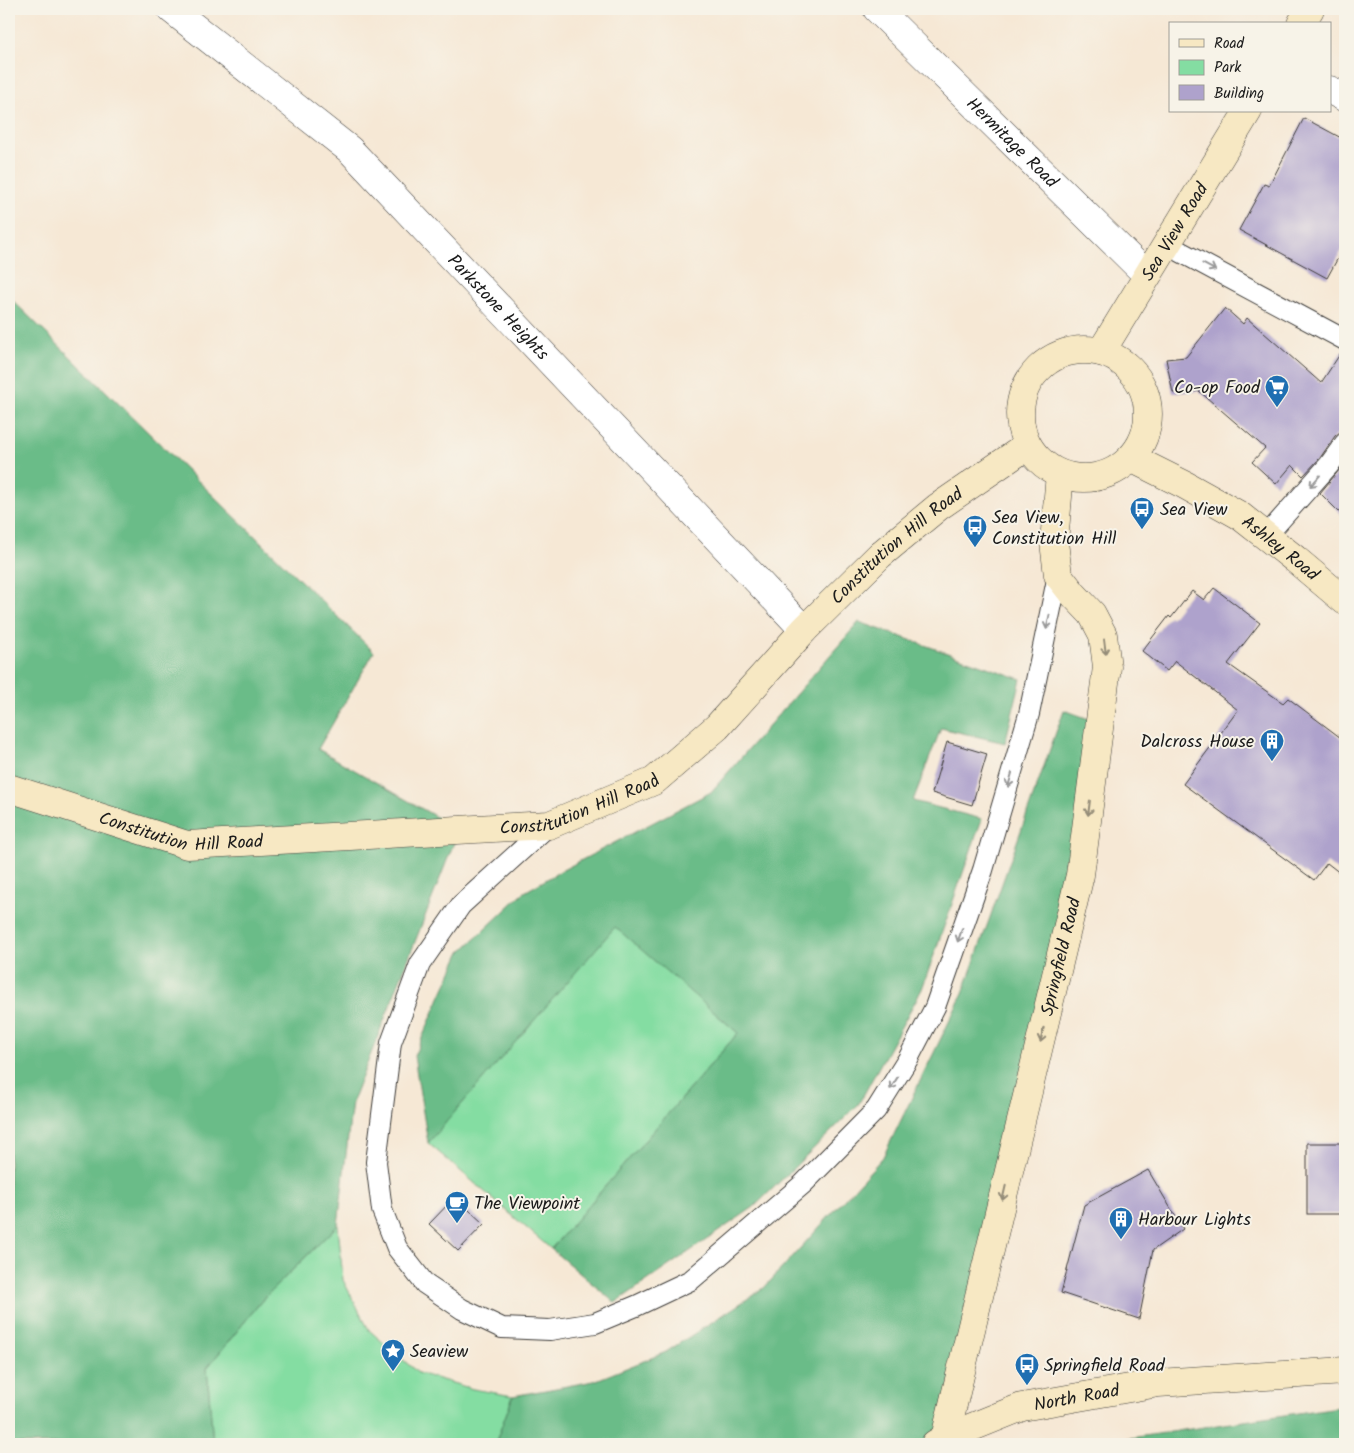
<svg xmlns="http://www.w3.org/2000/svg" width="1354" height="1453" font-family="Kalam,sans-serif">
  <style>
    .green { fill: #84dda2; stroke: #507c5f }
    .forest { fill: #6bbc88; stroke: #446c52 }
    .building { fill: #aea2cc }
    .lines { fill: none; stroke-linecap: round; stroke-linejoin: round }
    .lane-casing { stroke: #3d3b38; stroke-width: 22 }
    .street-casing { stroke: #3d3b38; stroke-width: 29 }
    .secondary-casing { stroke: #3d3b38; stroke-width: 29 }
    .lane { stroke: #fff; stroke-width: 20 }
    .street { stroke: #fff; stroke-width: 28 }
    .secondary { stroke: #f7e8c3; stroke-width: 28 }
    .oneway { stroke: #999 }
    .oneway2 { stroke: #948c78 }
    .labels { text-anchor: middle; stroke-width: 4; stroke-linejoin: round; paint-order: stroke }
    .street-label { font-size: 18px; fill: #1c1c1c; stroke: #f7f3e8 }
    .poi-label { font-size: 18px; fill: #1c1c1c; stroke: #f7f3e8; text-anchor: start }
  </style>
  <rect width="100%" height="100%" fill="#f7f3e8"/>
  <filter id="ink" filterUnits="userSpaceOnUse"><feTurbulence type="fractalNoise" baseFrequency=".02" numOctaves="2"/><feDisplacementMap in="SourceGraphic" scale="10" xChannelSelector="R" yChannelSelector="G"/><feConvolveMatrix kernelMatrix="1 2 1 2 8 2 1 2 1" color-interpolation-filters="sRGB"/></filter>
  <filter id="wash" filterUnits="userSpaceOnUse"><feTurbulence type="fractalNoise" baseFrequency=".0096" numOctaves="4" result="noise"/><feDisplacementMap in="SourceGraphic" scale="20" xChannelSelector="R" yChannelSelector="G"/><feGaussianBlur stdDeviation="1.12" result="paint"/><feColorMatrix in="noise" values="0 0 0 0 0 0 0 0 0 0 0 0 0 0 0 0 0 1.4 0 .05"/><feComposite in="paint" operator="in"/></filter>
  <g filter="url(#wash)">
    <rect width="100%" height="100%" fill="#f6e8d5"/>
    <g class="green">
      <path d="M615,926l123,107 -187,216 -123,-106z"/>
      <path d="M338,1225l5,55 26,50 49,43 55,16 40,7 -18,48h-282l-6,-76 57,-70z"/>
    </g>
    <g class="forest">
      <path d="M9,297l365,355 -56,97 141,81 -107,272 -14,123 -74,73 -57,70 6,76h-204z"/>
      <path d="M859,622l162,57 -16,64 -64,-15 -28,73 69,18 -60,170 -64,116 -104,102 -139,96 -64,-54 187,-216 -123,-106 -187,216 -14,-87 46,-103 63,-60 36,-21 152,-80z"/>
      <path d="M1064,710l36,13 -20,152 -145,569h-440l18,-48 81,-15 72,-29 98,-64 119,-131 80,-164z"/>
      <path d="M1345,1406v38h-232l-3,-3z"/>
    </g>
    <g id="blocks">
      <g class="building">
        <path d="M1304,118l41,22v105l-18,33 -88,-48 25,-46 5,2z"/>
        <path d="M1225,308l18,16 4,-6 74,65 21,-32 3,1v79l-5,1 -5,4 -15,22 -17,18 -11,-11 -16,19 -24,-22 13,-14 -66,-57 -26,2 -7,-34 20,-2z"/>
        <path d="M1345,463v55l-25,-25z"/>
        <path d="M1214,588l46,35 -32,41 55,39 5,-5 57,43v136l-18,-14 -13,17 -131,-96 55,-74 -63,-49 -8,10 -25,-20 27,-35 2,2 21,-27 12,9z"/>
        <path d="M947,742l40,12 -15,51 -40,-12z"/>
        <rect x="1307" y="1143" width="38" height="71"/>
        <path d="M1148,1170l35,59 -30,21 -14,69 -78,-26 23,-88z"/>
        <path d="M455,1197l29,27 -26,27 -29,-27z"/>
      </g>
    </g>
  </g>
  <g filter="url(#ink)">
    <use href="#blocks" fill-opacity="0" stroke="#3d3b38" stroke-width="1"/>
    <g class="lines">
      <defs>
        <g id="lane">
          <path d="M1166,244l179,96"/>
          <path d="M1266,536l63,-71 16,-22"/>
          <path d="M549,825l-88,80 -41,59 -29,79 -15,119 6,48 15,38 28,36 37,25 40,19 48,2 45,-7 41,-17 55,-26 112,-96 73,-74 32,-51 27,-52 48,-137 46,-156 29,-139"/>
        </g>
        <g id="street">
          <path id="s1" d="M171,9l179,141 454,480"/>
          <path id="s2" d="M877,9l270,266"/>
          <path d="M1330,90l15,8"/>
        </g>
        <g id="secondary">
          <path d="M1301,24l9,-15"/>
          <circle cx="1084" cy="414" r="64"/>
          <path id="s3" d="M1101,352l147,-241"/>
          <path id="s4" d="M1131,458l54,27 54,30 56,44 50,42"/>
          <path id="s5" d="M9,788l178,57 362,-20 105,-44 63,-54 87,-97 76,-75 58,-48 89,-61"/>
          <path id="s6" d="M935,1444l10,-6 77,-31 136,-24 187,-12"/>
          <path id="s7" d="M945,1444v-6l135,-563 27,-208 -4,-32 -11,-21 -19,-20 -15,-19 -4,-33 6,-68"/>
        </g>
      </defs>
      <use href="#lane" class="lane-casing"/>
      <use href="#street" class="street-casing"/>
      <use href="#secondary" class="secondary-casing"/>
      <use href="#lane" class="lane"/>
      <use href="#street" class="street"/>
      <use href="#secondary" class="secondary"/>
    </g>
    <defs><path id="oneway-shaft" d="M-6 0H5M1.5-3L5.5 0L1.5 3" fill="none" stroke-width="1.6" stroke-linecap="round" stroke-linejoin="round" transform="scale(1.25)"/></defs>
    <g class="oneway">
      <use href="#oneway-shaft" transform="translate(1209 267) rotate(28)"/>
      <use href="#oneway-shaft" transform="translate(1315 481) rotate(132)"/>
      <use href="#oneway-shaft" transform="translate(1048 622) rotate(102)"/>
      <use href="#oneway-shaft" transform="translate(1010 780) rotate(106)"/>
      <use href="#oneway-shaft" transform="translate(960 935) rotate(109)"/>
      <use href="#oneway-shaft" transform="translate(894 1083) rotate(122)"/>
    </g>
    <g class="oneway2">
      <use href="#oneway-shaft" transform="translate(1105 647) rotate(83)"/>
      <use href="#oneway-shaft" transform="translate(1089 808) rotate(97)"/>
      <use href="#oneway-shaft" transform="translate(1042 1035) rotate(103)"/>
      <use href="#oneway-shaft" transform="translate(1004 1193) rotate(103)"/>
    </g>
  </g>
  <defs>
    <symbol id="supermarket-pin" viewBox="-11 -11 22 30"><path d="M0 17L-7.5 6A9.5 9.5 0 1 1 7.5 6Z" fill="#1f6fb2" stroke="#f7f3e8"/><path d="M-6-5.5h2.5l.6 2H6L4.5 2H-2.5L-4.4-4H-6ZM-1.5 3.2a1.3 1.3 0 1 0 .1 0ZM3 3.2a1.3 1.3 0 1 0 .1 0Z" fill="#fff"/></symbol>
    <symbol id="bus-pin" viewBox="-11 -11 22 30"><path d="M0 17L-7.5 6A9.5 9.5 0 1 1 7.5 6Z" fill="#1f6fb2" stroke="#f7f3e8"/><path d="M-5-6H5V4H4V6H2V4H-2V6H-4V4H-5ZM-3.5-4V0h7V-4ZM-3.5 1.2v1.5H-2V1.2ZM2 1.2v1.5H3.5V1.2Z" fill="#fff"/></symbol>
    <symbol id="building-pin" viewBox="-11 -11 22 30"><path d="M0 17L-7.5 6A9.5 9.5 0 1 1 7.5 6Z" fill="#1f6fb2" stroke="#f7f3e8"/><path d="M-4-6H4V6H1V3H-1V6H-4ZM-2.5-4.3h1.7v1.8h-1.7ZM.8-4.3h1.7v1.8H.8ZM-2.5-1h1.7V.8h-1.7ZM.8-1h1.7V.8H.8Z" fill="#fff"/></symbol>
    <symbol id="cafe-pin" viewBox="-11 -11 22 30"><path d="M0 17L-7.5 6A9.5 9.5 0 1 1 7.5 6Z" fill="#1f6fb2" stroke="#f7f3e8"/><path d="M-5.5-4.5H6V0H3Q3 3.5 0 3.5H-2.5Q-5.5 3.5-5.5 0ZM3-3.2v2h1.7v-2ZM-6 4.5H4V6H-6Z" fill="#fff"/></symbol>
    <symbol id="sight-pin" viewBox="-11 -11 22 30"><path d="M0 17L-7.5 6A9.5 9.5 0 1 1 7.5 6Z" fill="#1f6fb2" stroke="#f7f3e8"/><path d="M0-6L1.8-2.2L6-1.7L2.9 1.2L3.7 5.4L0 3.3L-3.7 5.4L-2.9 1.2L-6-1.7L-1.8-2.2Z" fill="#fff"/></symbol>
  </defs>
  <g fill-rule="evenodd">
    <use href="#supermarket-pin" x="1263" y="373" width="28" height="38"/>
    <use href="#bus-pin" x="1128" y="495" width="28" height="38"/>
    <use href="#bus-pin" x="961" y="513" width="28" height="38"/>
    <use href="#building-pin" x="1258" y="727" width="28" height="38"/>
    <use href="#cafe-pin" x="443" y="1189" width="28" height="38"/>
    <use href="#building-pin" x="1107" y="1205" width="28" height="38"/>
    <use href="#sight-pin" x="379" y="1337" width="28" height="38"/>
    <use href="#bus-pin" x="1013" y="1351" width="28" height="38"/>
  </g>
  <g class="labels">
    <g class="street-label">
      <text dy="6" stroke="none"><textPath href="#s2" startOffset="190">Hermitage Road</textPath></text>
      <text dy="6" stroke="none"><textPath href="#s3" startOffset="141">Sea View Road</textPath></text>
      <text dy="6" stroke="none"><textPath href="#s1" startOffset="444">Parkstone Heights</textPath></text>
      <text dy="6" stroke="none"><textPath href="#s5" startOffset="1002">Constitution Hill Road</textPath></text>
      <text dy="6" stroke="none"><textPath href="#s4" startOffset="175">Ashley Road</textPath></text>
      <text dy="6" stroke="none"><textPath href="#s5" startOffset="584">Constitution Hill Road</textPath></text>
      <text dy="6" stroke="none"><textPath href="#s5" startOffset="179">Constitution Hill Road</textPath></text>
      <text dy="6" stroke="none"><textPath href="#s7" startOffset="501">Springfield Road</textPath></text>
      <text dy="6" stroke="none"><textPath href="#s6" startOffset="150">North Road</textPath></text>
    </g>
    <g class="poi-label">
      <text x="1260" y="393" text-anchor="end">Co-op Food</text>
      <text x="1160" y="515">Sea View</text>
      <text x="992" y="523">Sea View,<tspan x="992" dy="21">Constitution Hill</tspan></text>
      <text x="1254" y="747" text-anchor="end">Dalcross House</text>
      <text x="474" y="1209">The Viewpoint</text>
      <text x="1138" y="1225">Harbour Lights</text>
      <text x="410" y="1357">Seaview</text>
      <text x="1044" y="1371">Springfield Road</text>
    </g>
  </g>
  <rect width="1354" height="1453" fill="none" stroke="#f7f3e8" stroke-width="30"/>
  <rect x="1169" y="22" width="162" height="90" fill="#f7f3e8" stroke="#9f9d96"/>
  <rect x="1179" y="39" width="25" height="8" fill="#f7e8c3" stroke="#9f9d96"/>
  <text x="1214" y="48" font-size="15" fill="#1c1c1c">Road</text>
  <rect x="1179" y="60" width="25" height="15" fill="#84dda2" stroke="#9f9d96"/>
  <text x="1214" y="72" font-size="15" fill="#1c1c1c">Park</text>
  <rect x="1179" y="85" width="25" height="15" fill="#aea2cc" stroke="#9f9d96"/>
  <text x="1214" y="98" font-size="15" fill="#1c1c1c">Building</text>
</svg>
